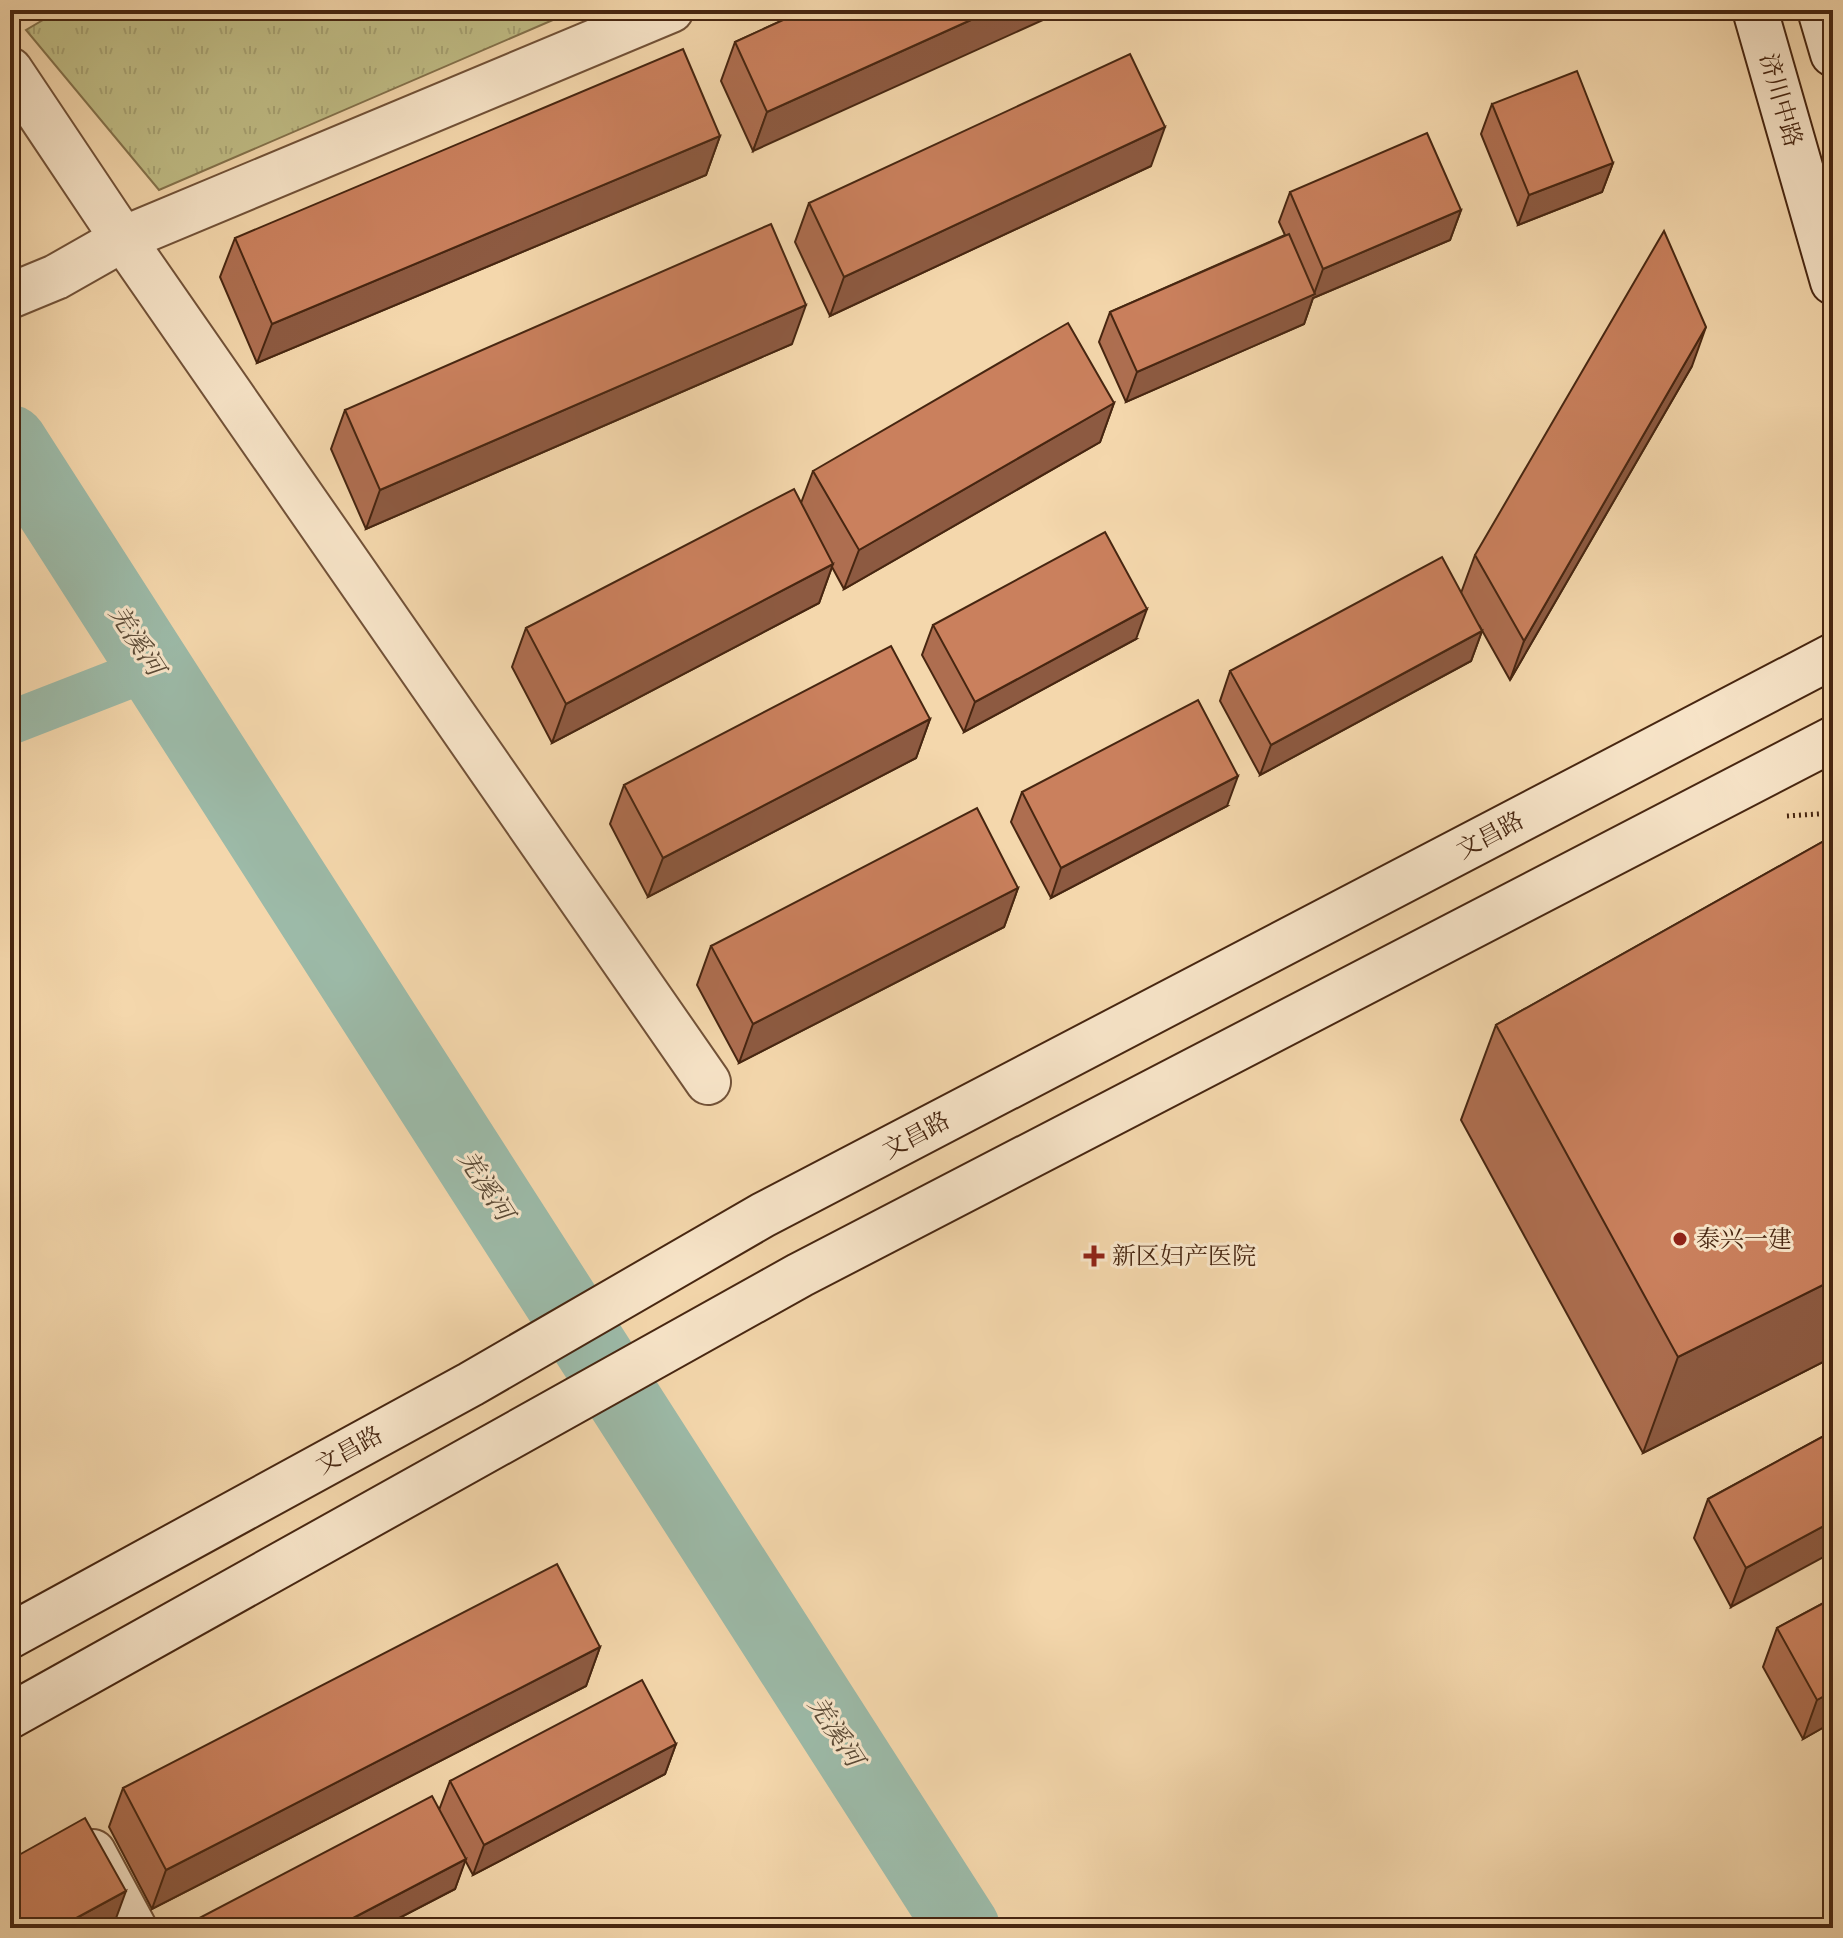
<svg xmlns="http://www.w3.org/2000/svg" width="1843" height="1938" font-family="'Sorts Mill Goudy','Noto Serif SC',serif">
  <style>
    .grass { fill: url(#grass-tufts); stroke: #84724c; stroke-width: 2 }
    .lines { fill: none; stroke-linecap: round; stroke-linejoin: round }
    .canal { stroke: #9cbaa8; stroke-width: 44 }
    .river { stroke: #9cbaa8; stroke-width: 74 }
    .street-casing { stroke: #725238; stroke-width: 48 }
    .secondary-casing { stroke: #472611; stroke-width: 48 }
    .path { stroke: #472611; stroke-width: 5; stroke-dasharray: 2 4; stroke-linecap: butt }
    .street { stroke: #f8e5c9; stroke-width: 44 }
    .secondary { stroke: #f8e5c9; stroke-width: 44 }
    .wall { fill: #ae6e50; stroke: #472611; stroke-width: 2 }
    .shaded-wall { fill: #8d5a41; stroke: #472611; stroke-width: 2 }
    .building { fill: #ca805d; stroke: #472611; stroke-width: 2 }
    .poi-dot { fill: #8f2418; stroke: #f8e5c9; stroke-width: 3 }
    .labels { text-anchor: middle; stroke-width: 6; stroke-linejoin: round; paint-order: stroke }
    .street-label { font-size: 24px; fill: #472611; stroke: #f8e5c9 }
    .poi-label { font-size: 24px; fill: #472611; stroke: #f8e5c9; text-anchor: start }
    .water-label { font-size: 26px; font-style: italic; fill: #5c4b37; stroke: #f8e5c9 }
  </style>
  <defs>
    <pattern id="grass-tufts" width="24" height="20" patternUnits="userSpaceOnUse" patternTransform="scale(2)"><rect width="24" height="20" fill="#c0bd86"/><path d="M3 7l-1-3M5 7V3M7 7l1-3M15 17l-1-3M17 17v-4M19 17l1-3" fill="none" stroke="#a6a273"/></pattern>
  </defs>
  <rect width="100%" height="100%" fill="#f4d7ac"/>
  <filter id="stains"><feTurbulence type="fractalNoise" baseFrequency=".0025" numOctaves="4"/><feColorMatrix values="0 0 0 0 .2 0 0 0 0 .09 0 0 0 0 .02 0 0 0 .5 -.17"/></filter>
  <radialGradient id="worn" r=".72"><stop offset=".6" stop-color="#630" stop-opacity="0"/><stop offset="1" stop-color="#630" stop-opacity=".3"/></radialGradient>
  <path class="grass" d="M60,10h516l-417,180 -133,-160z"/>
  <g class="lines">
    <path class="canal" d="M10,723l144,-56"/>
    <path class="river" d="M10,442l953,1486"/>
    <defs>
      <g id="street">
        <path d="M10,70l113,169 585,843"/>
        <path d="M10,296l46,-19 67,-38 548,-229"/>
        <path d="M93,1852l41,76"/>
      </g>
      <g id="secondary">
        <path d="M1755,10l78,272"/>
        <path d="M1820,10l13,44"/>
        <path d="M10,1636l461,-252 292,-169 1070,-559"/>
        <path d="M10,1716l790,-441 1033,-536"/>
      </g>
    </defs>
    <use href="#street" class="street-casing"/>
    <use href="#secondary" class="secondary-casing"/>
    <path class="path" d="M1787,816l46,-3"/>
    <use href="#street" class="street"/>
    <use href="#secondary" class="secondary"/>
  </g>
  <g class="wall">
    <path d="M805,10l-52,141 -32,-70 14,-39z"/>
    <path d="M1492,104l121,59 -11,29 -84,33 -37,-91z"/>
    <path d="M720,136l-14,39 -449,188 -37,-86 15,-39z"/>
    <path d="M1151,166l-321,150 -35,-74 14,-39z"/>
    <path d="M1290,192l171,18 -11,30 -137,58 -9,26 -178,78 -27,-60 11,-30 175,-77 -6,-13z"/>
    <path d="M792,344l-426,185 -35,-80 14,-39z"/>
    <path d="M1692,366l-182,314 -31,-55 3,6 -11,30 -211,114 -40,-74 10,-30 231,-78 14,-38z"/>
    <path d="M1114,403l-14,39 -256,147 -12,-22 -13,36 -267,140 -40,-76 14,-39 275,-125 12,-32z"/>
    <path d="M933,625l203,14 -172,93 -42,-77z"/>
    <path d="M930,719l-14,39 -268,139 -38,-73 14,-39z"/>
    <path d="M1022,792l205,14 -176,92 -40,-76z"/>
    <path d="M1833,836v521l-190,96 -182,-333 35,-95z"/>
    <path d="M1018,888l-14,39 -265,136 -42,-78 14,-39z"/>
    <path d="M1833,1431l-102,176 -37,-69 14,-39z"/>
    <path d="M1833,1598v124l-30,17 -40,-72 14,-39z"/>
    <path d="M600,1647l-14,39 -434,223 -43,-82 14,-39z"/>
    <path d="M676,1744l-11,30 -192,101 -8,-15 -10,29 -75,39h-193l1,-4 251,-114 11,-29z"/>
  </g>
  <g class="shaded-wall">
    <path d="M993,10h72l-312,141 14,-39z"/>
    <path d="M1165,127l-14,39 -321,150 14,-39z"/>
    <path d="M720,136l-14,39 -449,188 15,-39z"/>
    <path d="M1613,163l-11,29 -84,33 11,-30z"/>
    <path d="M1461,210l-11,30 -137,58 -9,26 -178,78 11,-30 177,-78 9,-25z"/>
    <path d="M806,305l-14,39 -426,185 14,-39z"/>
    <path d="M1706,327l-14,39 -182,314 14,-39z"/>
    <path d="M1114,403l-14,39 -256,147 15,-39z"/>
    <path d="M833,564l-14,39 -267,140 14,-39z"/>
    <path d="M1147,609l-11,30 -172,93 11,-30z"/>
    <path d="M1482,631l-11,30 -211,114 11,-30z"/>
    <path d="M930,719l-14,39 -268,139 15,-39z"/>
    <path d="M1238,776l-11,30 -176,92 10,-30z"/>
    <path d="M1018,888l-14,39 -265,136 14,-39z"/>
    <path d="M1833,1280v77l-190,96 35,-96z"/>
    <path d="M1833,1521v31l-102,55 15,-39z"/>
    <path d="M600,1647l-14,39 -434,223 14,-39z"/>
    <path d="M1833,1691v31l-30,17 14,-39z"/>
    <path d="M676,1744l-11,30 -192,101 11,-30z"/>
    <path d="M466,1859l-11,30 -75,39h-46z"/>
    <path d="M126,1891l-11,30 -14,7h-43z"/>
  </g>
  <g class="building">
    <path d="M805,10h188l-226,102 -32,-70z"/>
    <path d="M683,49l37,87 -448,188 -37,-86z"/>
    <path d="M1130,54l35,73 -321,150 -35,-74z"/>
    <path d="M1577,71l36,92 -84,32 -37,-91z"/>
    <path d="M1427,133l34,77 -138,59 -33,-77z"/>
    <path d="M771,224l35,81 -426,185 -35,-80z"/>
    <path d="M1664,231l42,96 -182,314 -49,-86z"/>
    <path d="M1289,234l26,60 -178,78 -27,-60z"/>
    <path d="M1068,323l46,80 -255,147 -46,-79z"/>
    <path d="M794,489l39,75 -267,140 -40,-76z"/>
    <path d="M1105,532l42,77 -172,93 -42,-77z"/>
    <path d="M1442,557l40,74 -211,114 -41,-74z"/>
    <path d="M891,646l39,73 -267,139 -39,-73z"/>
    <path d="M1198,700l40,76 -177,92 -39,-76z"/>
    <path d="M977,808l41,80 -265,136 -42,-78z"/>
    <path d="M1833,836v444l-155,77 -182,-332z"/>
    <path d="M1833,1431v90l-87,47 -38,-69z"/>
    <path d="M557,1564l43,83 -434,223 -43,-82z"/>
    <path d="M1833,1598v93l-16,9 -40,-72z"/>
    <path d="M642,1680l34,64 -192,101 -34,-64z"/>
    <path d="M432,1796l34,63 -132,69h-144l-2,-4z"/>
    <path d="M85,1818l41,73 -68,37h-48v-68z"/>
  </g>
  <g class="poi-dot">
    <circle cx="1680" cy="1239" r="8"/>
    <path d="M1090 1244h8v8h8v8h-8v8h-8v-8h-8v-8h8z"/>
  </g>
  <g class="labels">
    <g class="street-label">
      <text transform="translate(1781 100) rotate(74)" y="8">济川中路</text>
      <text transform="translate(1490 835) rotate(-28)" y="8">文昌路</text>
      <text transform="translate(916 1135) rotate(-28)" y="8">文昌路</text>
      <text transform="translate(349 1450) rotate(-29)" y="8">文昌路</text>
    </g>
    <g class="poi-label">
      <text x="1696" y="1247">泰兴一建</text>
      <text x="1112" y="1264">新区妇产医院</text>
    </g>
    <g class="water-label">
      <text transform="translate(137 640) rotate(57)" y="9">羌溪河</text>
      <text transform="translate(486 1185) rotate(57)" y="9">羌溪河</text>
      <text transform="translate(836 1731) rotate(57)" y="9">羌溪河</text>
    </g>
  </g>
  <rect width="1843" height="1938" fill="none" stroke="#f4d7ac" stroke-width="40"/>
  <rect x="12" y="12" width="1819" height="1914" fill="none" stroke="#472611" stroke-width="4"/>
  <rect x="20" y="20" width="1803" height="1898" fill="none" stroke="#472611" stroke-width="2"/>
  <rect width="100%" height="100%" filter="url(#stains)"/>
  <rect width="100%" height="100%" fill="url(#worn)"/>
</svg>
